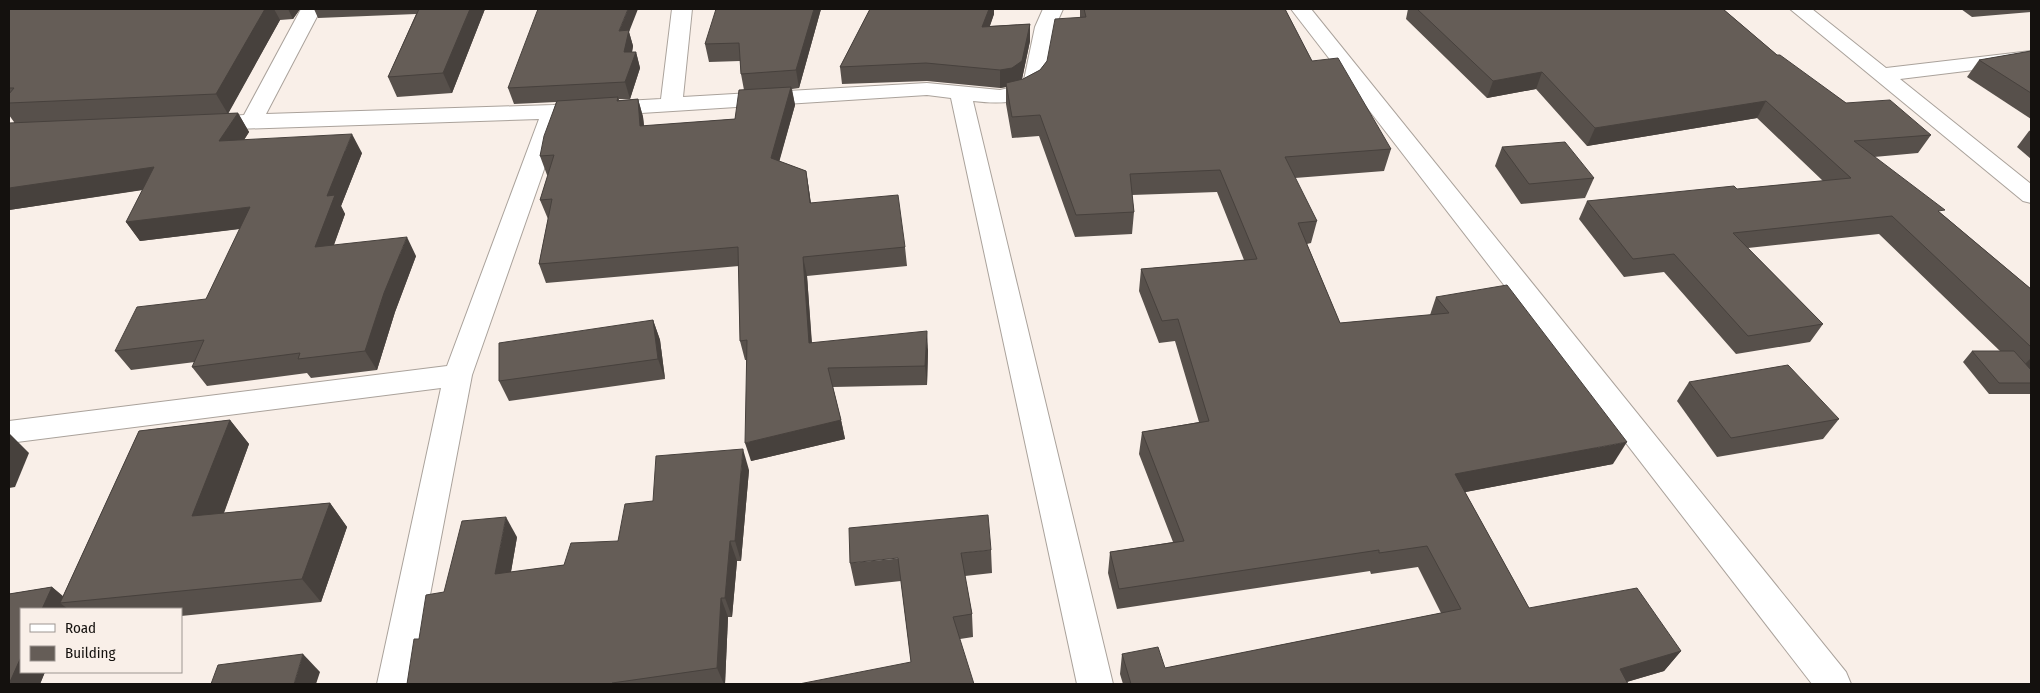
<svg xmlns="http://www.w3.org/2000/svg" width="2040" height="693" font-family="'Fira Sans Condensed',sans-serif">
  <style>
    .lines { fill: none; stroke-linecap: round; stroke-linejoin: round }
    .street-casing { stroke: #aaa29b; stroke-width: 2 }
    .street { fill: #fff; fill-rule: evenodd }
    .wall { fill: #57504b }
    .shaded-wall { fill: #47413d }
    .building { fill: #655d57; stroke: #47413d }
  </style>
  <rect width="100%" height="100%" fill="#f9efe8"/>
  <g class="lines">
    <defs>
      <g id="street">
        <path d="M301,9h20l-55,105 287,-9 108,-6 11,-90h20l-9,88 244,-14 73,7 13,-3 11,-7 11,-53 8,-18h20l-8,18 -10,55c-16,23 -47,22 -72,19l140,583h-36l-126,-586 -24,-3 -365,23 -90,257 -59,309h-36l64,-296 -432,55v-22l438,-55 92,-247 -334,11 -8,-2 -3,-5 3,-5 47,-3z"/>
        <path d="M1291,9h20l535,663 5,12h-39z"/>
        <path d="M1790,9h22l74,59 145,-17v12l-131,16 131,105v19l-8,-2z"/>
      </g>
    </defs>
    <use href="#street" class="street-casing"/>
    <use href="#street" class="street"/>
  </g>
  <g class="wall">
    <path d="M9,9h291l-7,10 -13,1 -52,93h10l11,19 -5,8 118,13 -21,53 4,8 -11,31 82,11 -21,56 -18,58 -66,8 -4,-5 -100,13 -15,-19 3,-5 -64,8 -16,-19 91,-52 34,-70 -100,12 -14,-19 17,-32 -134,20 5,-88 -5,-7z"/>
    <path d="M314,9h171l-33,84 -55,4 -9,-20 28,-63 -98,4z"/>
    <path d="M821,9l-22,79 -7,1 3,16 -16,56 27,10 5,32 94,44 2,19 -100,10 5,67 116,7 -1,35 -94,2 8,33 4,19 -94,22 -5,-101h-1l-5,-19 -1,-75 -193,17 -7,-19 9,-45 -8,-19 8,-25h-1l-7,-19 16,-54 -42,2 -6,-16 121,-56 4,14 -1,6h4l4,16 -10,31h-11v1l19,-1 5,18 1,9 91,-7 9,-29 -3,-16 -1,-13 -31,1 -4,-18z"/>
    <path d="M870,9h124v5l-4,12 40,-2v17l-8,38 -1,1 19,-10 7,-9 33,-44v-8h205l27,52 79,88 -7,22 -89,7 22,43 -6,22 -4,1 33,79 90,-8 6,-18 177,167 -148,28 64,116 152,43 -17,20 -37,11 1,2h-505l-3,-10 2,-20 43,14 276,-55 -23,-46 -47,7 -1,-3 -253,38 -9,-36 2,-21 63,-10 -34,-88 3,-22 57,-10 -24,-81 -16,2 -20,-52 2,-22 103,-9 -27,-68 -85,3 2,17 -2,22 -57,3 -36,-101 -27,2 -6,-34v-17l-6,1 -73,-7 -85,3 -2,-17z"/>
    <path d="M1408,9h315l54,46 69,48 85,32 -13,18 -44,4 157,132v79h-1l1,2v24h-42l-26,-32 9,-11h28l-121,-117 -131,14 75,76 -13,18 -74,12 -72,-82 -40,5 -45,-58 8,-18 150,-12 86,-8 -66,-63 -170,28 -51,-57 -49,9 -81,-79z"/>
    <path d="M1961,9h70v3l-59,5z"/>
    <path d="M2031,51v68l-64,-42 12,-17z"/>
    <path d="M2031,130v29l-14,-12 12,-16z"/>
    <path d="M1502,147l92,31 -9,20 -64,6 -26,-38z"/>
    <path d="M653,320l7,20 5,39 -156,22 -10,-20z"/>
    <path d="M1689,382l150,37 -16,20 -106,18 -40,-56z"/>
    <path d="M230,420l19,24 -25,69 106,-10 17,24 -26,75 -140,14v-7h-160v63h24l-5,12h-31v-90l43,-7 11,9 76,-165z"/>
    <path d="M749,470l-8,91h-4l-5,56h-4l-3,67h-318l12,-45 25,-47 73,-55 -6,35 53,-7 54,-24 35,-40z"/>
    <path d="M991,550l1,23 -27,3 7,38 1,23 -13,2 -49,23 -10,-81 -46,5 -5,-23z"/>
  </g>
  <g class="shaded-wall">
    <path d="M265,9h9l6,11 -52,94 -12,-20z"/>
    <path d="M288,9h12l-7,10z"/>
    <path d="M470,9h15l-33,84 -9,-20z"/>
    <path d="M628,9h10l-9,23 4,14 -4,23 -10,-38z"/>
    <path d="M814,9h7l-22,79 -3,-18z"/>
    <path d="M989,9h5v5l-11,30 -1,-17z"/>
    <path d="M1030,24v17l-8,38 -10,6 -6,-2v4l-6,1v-18z"/>
    <path d="M636,52l4,16 -10,31 -5,-17z"/>
    <path d="M1542,72l-6,17 -49,9 6,-17z"/>
    <path d="M791,87l4,18 -20,72 -4,-19z"/>
    <path d="M638,99l5,18 3,28 -6,-19z"/>
    <path d="M1766,101l-9,17 -170,28 8,-18z"/>
    <path d="M238,113l11,19 -18,28 -12,-19z"/>
    <path d="M352,134l10,19 -21,53 4,8 -19,52 -11,-19 12,-51z"/>
    <path d="M154,167l13,19 -158,24v-22z"/>
    <path d="M806,171l3,19 4,32 -3,-19z"/>
    <path d="M250,207l12,19 -122,15 -14,-19z"/>
    <path d="M407,237l9,19 -21,56 -18,58 -12,-19 19,-58z"/>
    <path d="M803,257l4,19 6,87 -4,-20z"/>
    <path d="M653,320l7,20 5,39 -7,-20z"/>
    <path d="M927,331l1,19 -1,35 -2,-19z"/>
    <path d="M2031,358v10l-12,2z"/>
    <path d="M230,420l19,24 -35,95 -22,-23z"/>
    <path d="M841,420l4,19 -94,22 -6,-18z"/>
    <path d="M9,433l20,20 -14,34 -6,1z"/>
    <path d="M1627,442l-14,22 -168,32 10,-22z"/>
    <path d="M743,449l6,21 -8,91 -6,-20z"/>
    <path d="M330,503l17,24 -26,75 -19,-23z"/>
    <path d="M506,517l11,20 -10,57 -12,-20z"/>
    <path d="M730,541l7,20 -5,56 -7,-19z"/>
    <path d="M52,587l17,15 -9,1 8,6h-26z"/>
    <path d="M721,598l7,19 -3,67h-1l-7,-16z"/>
    <path d="M1681,651l-17,20 -45,13 1,-15z"/>
    <path d="M303,654l17,18 -4,12h-22z"/>
    <path d="M21,657v15h24l-5,12h-31z"/>
  </g>
  <g class="building">
    <path d="M9,9h256l-49,85 -207,9v-9l5,-6h-5z"/>
    <path d="M419,9h51l-27,64 -55,4z"/>
    <path d="M538,9h90l-9,22 10,-1 -5,22h12l-11,30 -117,6z"/>
    <path d="M716,9h98l-18,61 -55,4 -2,-31 -34,1z"/>
    <path d="M870,9h119l-7,18 48,-3 -8,37 -10,7 -12,2 -74,-7 -86,4z"/>
    <path d="M1084,9h201l27,52 26,-3 53,91 -106,8 32,64 -19,2 42,100 109,-10 -13,-16 71,-12 120,157 -172,32 74,134 108,-20 44,63 -61,18 8,15h-497l-9,-30 36,-7 7,21 296,-59 -34,-63 -48,7v-3l-260,39 -9,-37 74,-11 -42,-109 67,-11 -31,-102 -16,2 -21,-52 116,-10 -37,-89 -90,4 4,38 -58,3 -36,-100 -28,2 -6,-34 17,-4 17,-9 7,-9 8,-42 31,-2z"/>
    <path d="M1417,9h306l54,46h3l66,48 44,-3 41,35 -77,6 91,69 -7,1 93,78v58l-139,-131 -159,17 90,91 -75,12 -74,-82 -41,5 -46,-58 147,-15 3,3 114,-11 -85,-77 -171,27 -53,-56 -49,9z"/>
    <path d="M2031,51v42l-52,-33z"/>
    <path d="M791,87l-20,71 35,13 4,32 88,-8 7,52 -102,10 6,86 118,-12 -2,35 -97,2 13,52 -96,23 2,-103 -7,1 -2,-94 -199,17 13,-65 -12,1 14,-45 -14,1 4,-20 13,-35 61,-4 -1,4 21,-2 2,27 95,-7 4,-29z"/>
    <path d="M238,113l-19,28 133,-7 -25,62 8,-1 -20,52 92,-10 -23,56 -19,58 -67,8 2,-6 -108,14 12,-27 -89,11 22,-44 69,-8 44,-92 -124,15 28,-55 -145,21v-65z"/>
    <path d="M1565,142l29,36 -65,6 -27,-37z"/>
    <path d="M653,320l5,39 -159,22v-38z"/>
    <path d="M1972,351h42l17,19v13h-32z"/>
    <path d="M1788,365l51,54 -108,19 -42,-56z"/>
    <path d="M230,420l-38,96 138,-13 -28,76 -242,24 79,-172z"/>
    <path d="M743,449l-8,92h-5l-5,57h-4l-4,70 -105,15v1h-205l7,-45h5l7,-44 18,-3 18,-71 44,-4 -11,57 69,-9 7,-22 47,-2 7,-37 28,-3 3,-45z"/>
    <path d="M988,515l3,35 -30,3 11,61 -19,3 21,67h-175l112,-22 -13,-104 -48,5 -1,-35z"/>
    <path d="M52,587l-10,22h-21v48l-12,27v-90z"/>
    <path d="M303,654l-9,30h-83l7,-19z"/>
  </g>
  <rect width="2040" height="693" fill="none" stroke="#14110e" stroke-width="20"/>
  <rect x="20" y="608" width="162" height="65" fill="#f9efe8" stroke="#9d9691"/>
  <rect x="30" y="624" width="25" height="8" fill="#ffffff" stroke="#9d9691"/>
  <text x="65" y="633" font-size="15" fill="#14110e">Road</text>
  <rect x="30" y="646" width="25" height="15" fill="#655d57" stroke="#9d9691"/>
  <text x="65" y="658" font-size="15" fill="#14110e">Building</text>
</svg>
